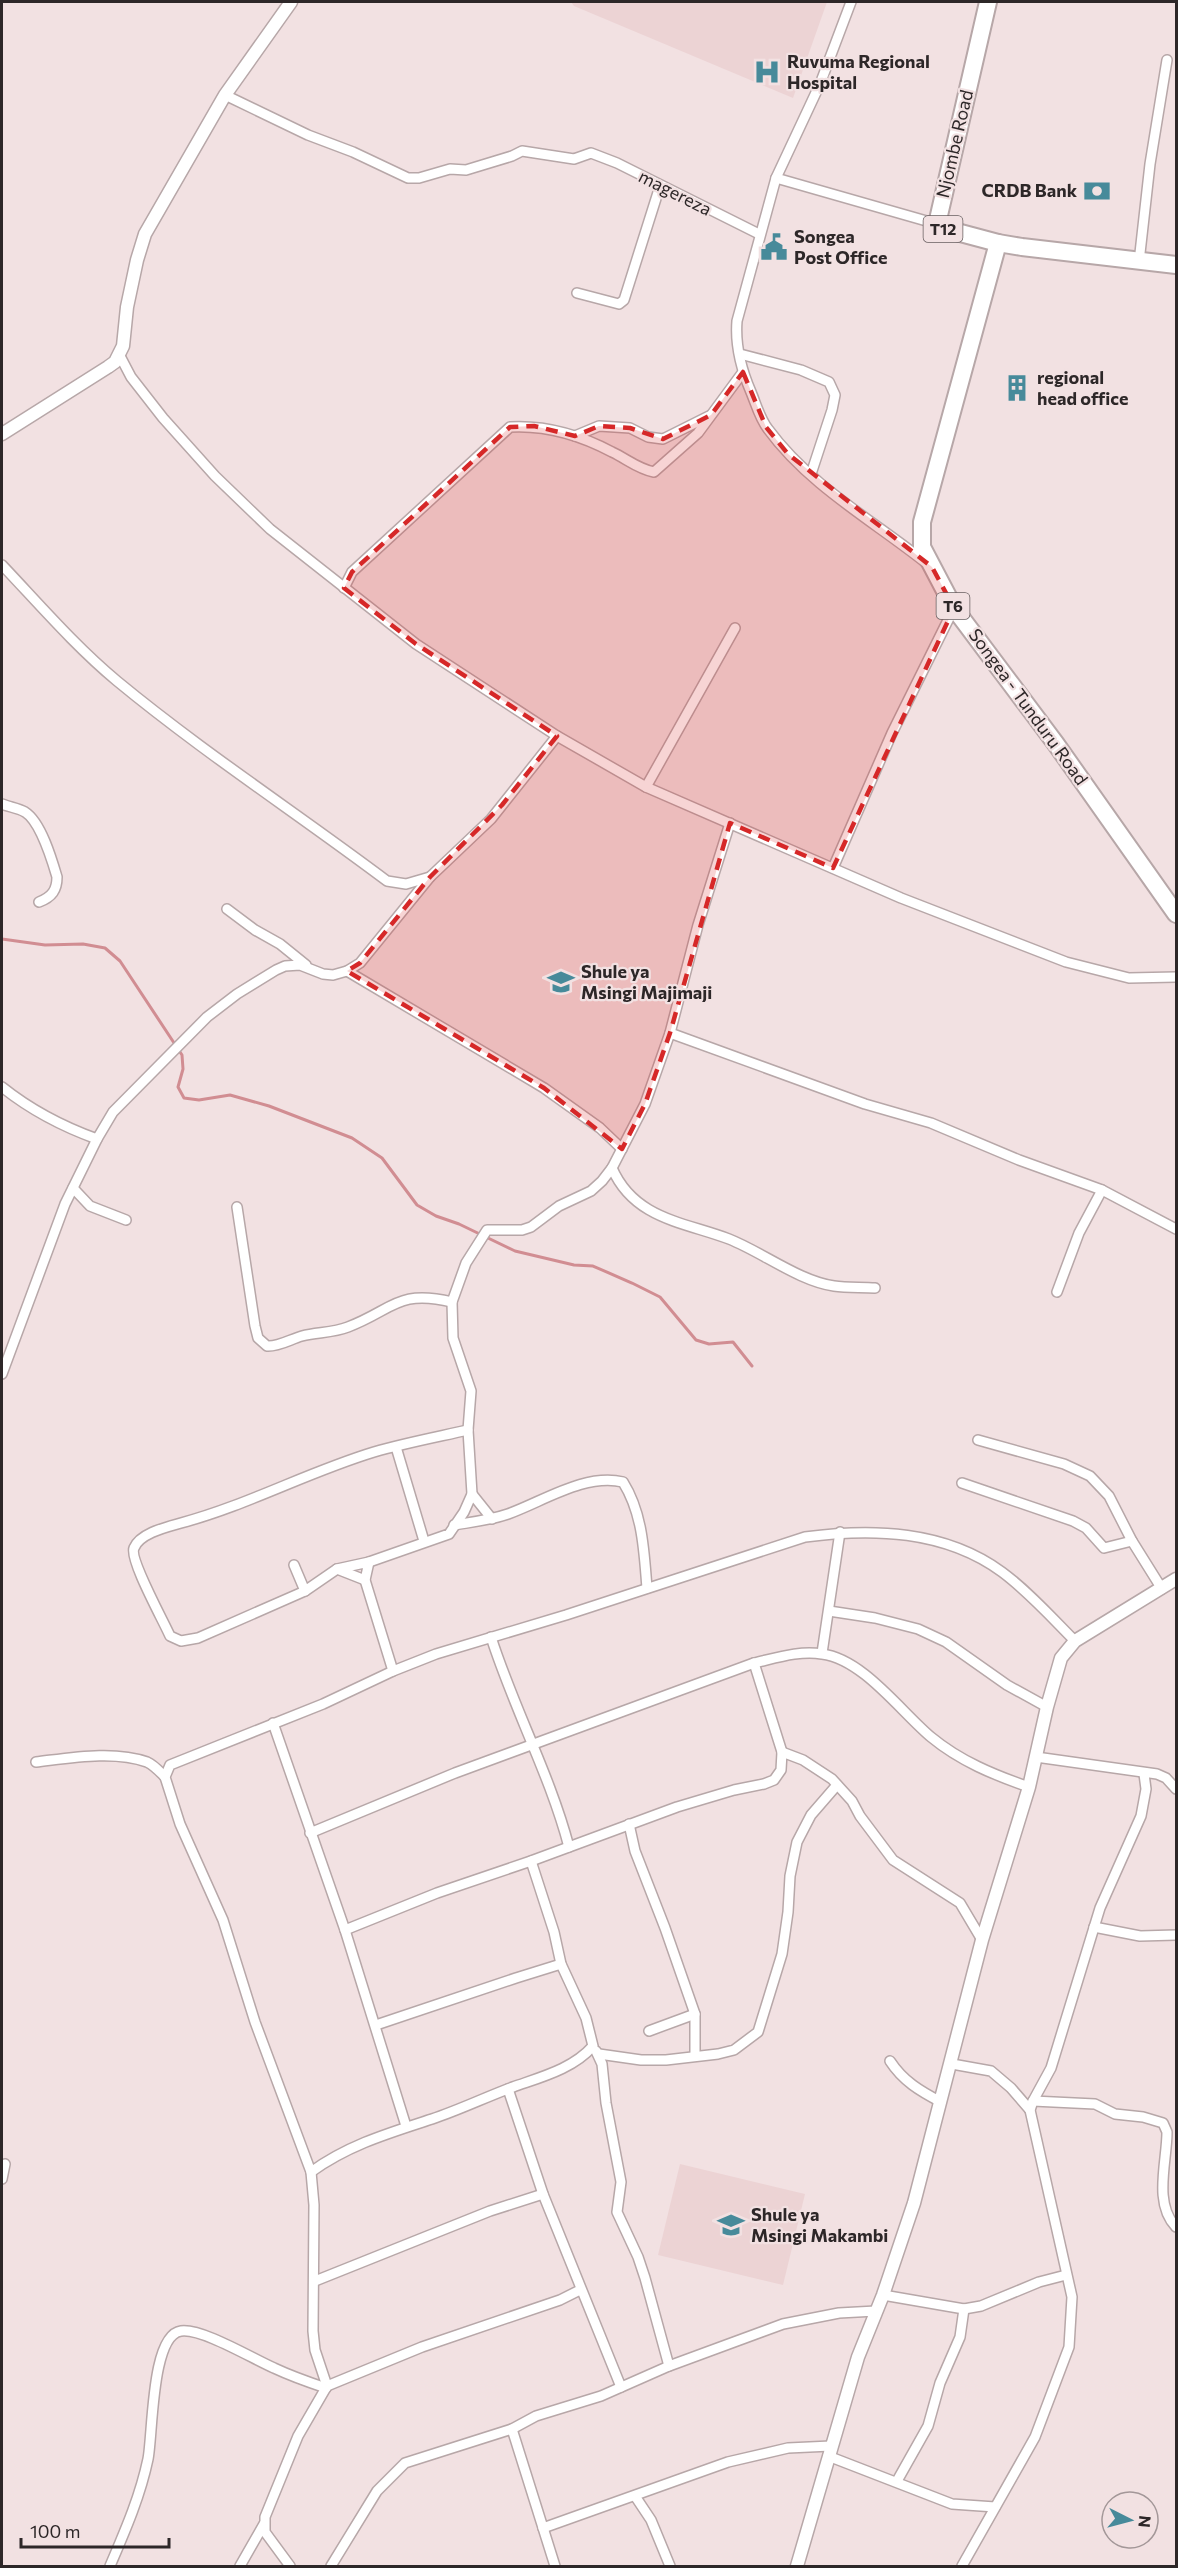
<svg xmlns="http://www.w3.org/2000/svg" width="1178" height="2568" font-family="Commissioner,sans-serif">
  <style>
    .built { fill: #ecd3d4 }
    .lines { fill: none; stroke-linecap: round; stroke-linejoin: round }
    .stream { stroke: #d18d92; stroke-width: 3 }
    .minor-casing { stroke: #b7a7a8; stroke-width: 12 }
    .tertiary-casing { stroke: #b7a7a8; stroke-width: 15 }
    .trunk-casing { stroke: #b7a7a8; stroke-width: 20 }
    .minor { stroke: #fff; stroke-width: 9 }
    .tertiary { stroke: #fff; stroke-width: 12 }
    .trunk { stroke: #fff; stroke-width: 16 }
    .marked { fill: #d62828; fill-opacity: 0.2; stroke: #d62828; stroke-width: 4.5; stroke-dasharray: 12 8; stroke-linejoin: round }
    .labels { text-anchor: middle; stroke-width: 4.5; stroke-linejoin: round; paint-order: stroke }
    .shield { fill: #f2e1e2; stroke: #685f60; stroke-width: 1.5 }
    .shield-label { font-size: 16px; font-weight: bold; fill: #2d2728 }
    .poi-label { font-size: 18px; font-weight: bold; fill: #2d2728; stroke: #f2e1e2; text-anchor: start }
    .street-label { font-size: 18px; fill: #2d2728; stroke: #f2e1e2 }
  </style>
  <rect width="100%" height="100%" fill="#f2e1e2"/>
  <g class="built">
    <path d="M571,2h256l-34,96 -219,-92z"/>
    <path d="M680,2164l125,30 -22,91 -125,-30z"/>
  </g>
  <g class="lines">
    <path class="stream" d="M2,939l43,6 38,-1 22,4 15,13 62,94 1,14 -5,18 6,11 15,2 31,-5 39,11 83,32 30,20 35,47 19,11 23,8 56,27 59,14 19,1 39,17 28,14 36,43 13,4 24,-2 19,24"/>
    <defs>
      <g id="minor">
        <path d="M851,2l-31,82 -44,94 -39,143c-2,25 4,48 14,71 5,12 9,27 17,37 41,56 104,91 157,133"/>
        <path d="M225,95l83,40 45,17 55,26h11l31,-9 16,1 46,-14 10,-5 52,8 17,-6 26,10 142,71"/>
        <path d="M776,178l161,46"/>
        <path d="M1139,262l11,-98 17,-104"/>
        <path d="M577,293l42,11 5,-4 36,-114"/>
        <path d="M740,354l61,16 28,12 6,13 -3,15 -21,64"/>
        <path d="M120,356l11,21 32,41 52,58 55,53 146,115 141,92 89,51 255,111 165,64 63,16 47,-1"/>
        <path d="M575,436l24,-10 31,2 18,9 15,2 46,-23"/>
        <path d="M2,565c37,39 73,81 115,116 86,71 181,133 270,200l19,3 24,-7"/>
        <path d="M344,588l8,-16 158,-145c36,-2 70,8 102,25 15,7 26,17 42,20l44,-39 45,-61"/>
        <path d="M646,787l89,-159"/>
        <path d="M2,804c7,3 16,4 23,8 16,10 27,48 32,65 0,13 -5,20 -18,25"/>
        <path d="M730,823l-32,102 -28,108 195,71 66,19 88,37 83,30 74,39"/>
        <path d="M833,868l59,-135 62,-125"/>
        <path d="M227,909l28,21 25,14 26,21"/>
        <path d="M347,971l197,117 56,40 22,21"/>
        <path d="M2,1087c30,24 59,39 95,52"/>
        <path d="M612,1168c22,51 72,54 117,71 33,13 70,42 105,47 13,2 28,1 41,2"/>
        <path d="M73,1188l17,18 36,14"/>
        <path d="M237,1207l18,119 3,12 9,8c11,1 24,-7 35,-10 15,-4 31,-3 46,-9 45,-17 49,-38 104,-25"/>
        <path d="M1057,1292l22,-59 23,-43"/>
        <path d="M2,1374l63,-170 32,-65 16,-27 94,-95 30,-23 39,-24 9,-4 15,-1 23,9 10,1 14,-4 13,-8 70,-86 61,-58 66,-83"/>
        <path d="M978,1440l86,24 26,12 19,20 23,45 30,48"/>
        <path d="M396,1447l28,94"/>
        <path d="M962,1483l111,38 13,7 18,20 28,-7"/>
        <path d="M472,1494l20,25"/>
        <path d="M454,1525c18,-3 37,-5 54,-11 36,-13 77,-41 115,-32 20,32 21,70 24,106"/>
        <path d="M369,1562l80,-28 15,-22 8,-18 -4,-64 3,-39 -18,-53 -1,-36 14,-39 21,-33h35l9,-3 28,-21 32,-15 11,-10 10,-13 33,-64 25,-71"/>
        <path d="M294,1565l11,26"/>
        <path d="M337,1569l28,11"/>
        <path d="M829,1611l46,7 43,11 28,13 61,43 40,22"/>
        <path d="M491,1637c23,72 59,138 78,210"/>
        <path d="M822,1653l18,-121"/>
        <path d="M393,1671l-28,-91 4,-18 -32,7 -32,22 -107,47 -17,3 -11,-5c-6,-14 -41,-77 -36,-88 6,-15 33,-21 47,-25 67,-18 127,-51 193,-71 31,-9 63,-15 94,-22"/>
        <path d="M273,1723l72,207 61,196"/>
        <path d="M782,1752l21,8 29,19 20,22 8,15 33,44 67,43 22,37"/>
        <path d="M1036,1757l121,17 9,4 10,11"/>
        <path d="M36,1762c34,-4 78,-12 111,0 7,3 13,10 18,15"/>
        <path d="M629,1824l6,27 30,77 30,86v42"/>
        <path d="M310,1833l145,-60 299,-110c22,-5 46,-13 68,-9 41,5 79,58 109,83 29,24 63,38 98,50"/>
        <path d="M1094,1927l46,9 36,-1"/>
        <path d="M345,1930l92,-37 94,-32 146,-54 57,-17 30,-6 10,-4 7,-10 1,-18 -28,-89"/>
        <path d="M376,2025l140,-47 45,-14"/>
        <path d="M649,2031l46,-17"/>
        <path d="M596,2051l6,13 4,39 15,79 -4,30 21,45 7,21 24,88"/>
        <path d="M599,2054l42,6h25l52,-6 16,-4 24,-18 24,-78 6,-42 2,-36 7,-34 14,-27 26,-30"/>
        <path d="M890,2061c13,20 30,30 51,41"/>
        <path d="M952,2064l39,7 20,17 19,22"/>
        <path d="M508,2089l35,105 78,193"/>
        <path d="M1033,2101l62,3 20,10 28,3 20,6 4,9c0,30 -14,71 9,95"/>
        <path d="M311,2172c37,-27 78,-39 121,-53 27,-9 54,-22 81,-32 28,-10 60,-18 80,-41l-7,-28 -25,-54 -7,-32 -23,-71"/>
        <path d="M2,2179l3,-15"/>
        <path d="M315,2281l175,-70 53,-17"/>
        <path d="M883,2295l81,14 17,-3 58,-24 27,-7"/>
        <path d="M327,2386l-12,-36 -2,-19 1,-126 -3,-33 -56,-150 -32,-102 -43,-96 -15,-47 5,-12 153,-61 70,-33 43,-17 130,-39 239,-78c67,-9 140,-7 197,35 27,20 50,46 73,69"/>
        <path d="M512,2429l43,137"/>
        <path d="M828,2456l124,48 43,3"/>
        <path d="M897,2481l31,-55 12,-43 20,-46 4,-28"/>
        <path d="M635,2496l16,24 19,46"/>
        <path d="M543,2528l185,-66 60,-14 43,-2"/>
        <path d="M110,2566c15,-35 30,-69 38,-107 5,-25 3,-124 33,-128 21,-3 72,28 93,37 17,8 34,14 52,20"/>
        <path d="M240,2566l24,-42"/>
        <path d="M290,2566l-25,-34v-15l33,-81 29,-50 95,-39 138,-47 20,-10"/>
        <path d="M331,2566l46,-75 28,-28 107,-34 24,-13 65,-20 68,-30 114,-42 56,-11 37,-2"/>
        <path d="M962,2566l73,-129 34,-90 3,-50 -42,-187 3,-9 18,-33 49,-160 41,-92 5,-27 -2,-15"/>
      </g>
      <g id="tertiary">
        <path d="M2,434l106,-67 7,-5 8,-16 4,-39 10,-47 8,-26 80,-139 66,-93"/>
        <path d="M797,2566l61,-209 25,-62 31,-92 68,-263 47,-153 18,-80 14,-49 14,-17 101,-62"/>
      </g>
      <g id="trunk">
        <path d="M988,2l-51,222 1,3 60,16 24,4 154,18"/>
        <path d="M998,243l-76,279v25l32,61 102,136 120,170"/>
      </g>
    </defs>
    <use href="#minor" class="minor-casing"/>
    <use href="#tertiary" class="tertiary-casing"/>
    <use href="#trunk" class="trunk-casing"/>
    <use href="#minor" class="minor"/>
    <use href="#tertiary" class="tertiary"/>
    <use href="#trunk" class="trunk"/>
  </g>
  <path class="marked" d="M743,372l23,55 22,27 144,113 22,41 -121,260 -103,-45 -60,210 -25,71 -23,45 -78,-61 -197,-117 13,-8 70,-86 72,-72 55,-69 -141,-92 -72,-56 8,-16 158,-145 24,-1 41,10 24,-10 31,2 33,11 48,-24z"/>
  <defs>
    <symbol id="hospital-bare" viewBox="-9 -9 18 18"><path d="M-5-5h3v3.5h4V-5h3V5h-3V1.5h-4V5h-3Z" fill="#478a9a" stroke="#f2e1e2" stroke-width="2.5" paint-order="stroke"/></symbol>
    <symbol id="bank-bare" viewBox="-9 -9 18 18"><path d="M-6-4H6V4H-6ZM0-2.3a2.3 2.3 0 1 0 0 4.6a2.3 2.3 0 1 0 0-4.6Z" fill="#478a9a" stroke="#f2e1e2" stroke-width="2.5" paint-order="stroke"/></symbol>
    <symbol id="civic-bare" viewBox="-9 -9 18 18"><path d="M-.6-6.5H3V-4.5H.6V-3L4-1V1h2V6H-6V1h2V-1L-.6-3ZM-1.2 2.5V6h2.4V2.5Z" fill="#478a9a" stroke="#f2e1e2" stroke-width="2.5" paint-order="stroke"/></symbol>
    <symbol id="building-bare" viewBox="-9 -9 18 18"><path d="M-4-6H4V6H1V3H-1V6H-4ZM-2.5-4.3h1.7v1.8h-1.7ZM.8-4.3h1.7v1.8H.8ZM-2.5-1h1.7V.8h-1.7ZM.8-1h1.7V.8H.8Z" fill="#478a9a" stroke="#f2e1e2" stroke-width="2.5" paint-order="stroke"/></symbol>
    <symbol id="school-bare" viewBox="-9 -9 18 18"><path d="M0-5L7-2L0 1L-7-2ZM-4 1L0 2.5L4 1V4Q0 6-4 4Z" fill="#478a9a" stroke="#f2e1e2" stroke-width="2.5" paint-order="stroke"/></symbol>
  </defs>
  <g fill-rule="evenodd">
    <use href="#hospital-bare" x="748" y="53" width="38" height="38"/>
    <use href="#bank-bare" x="1078" y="172" width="38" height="38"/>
    <use href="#civic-bare" x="755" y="228" width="38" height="38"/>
    <use href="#building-bare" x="998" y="369" width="38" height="38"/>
    <use href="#school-bare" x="542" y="963" width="38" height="38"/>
    <use href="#school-bare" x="712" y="2206" width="38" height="38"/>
  </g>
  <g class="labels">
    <g class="shield">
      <rect x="923.5" y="216" width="39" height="26" rx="4.5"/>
      <rect x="936.5" y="593" width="33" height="26" rx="4.5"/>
    </g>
    <g class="shield-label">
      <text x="943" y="235">T12</text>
      <text x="953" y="612">T6</text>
    </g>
    <g class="poi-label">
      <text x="787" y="68">Ruvuma Regional<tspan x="787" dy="21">Hospital</tspan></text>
      <text x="1077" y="197" text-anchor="end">CRDB Bank</text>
      <text x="794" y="243">Songea<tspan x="794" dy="21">Post Office</tspan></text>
      <text x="1037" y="384">regional<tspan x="1037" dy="21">head office</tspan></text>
      <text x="581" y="978">Shule ya<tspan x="581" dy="21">Msingi Majimaji</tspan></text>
      <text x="751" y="2221">Shule ya<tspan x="751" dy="21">Msingi Makambi</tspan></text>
    </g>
    <g class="street-label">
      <text transform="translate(955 144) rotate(-77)" y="6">Njombe Road</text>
      <text transform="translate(675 193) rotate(27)" y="6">magereza</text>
      <text transform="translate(1028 707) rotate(54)" y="6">Songea - Tunduru Road</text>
    </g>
  </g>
  <rect width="1178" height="2568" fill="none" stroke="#2d2728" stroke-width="6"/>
  <g transform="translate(1130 2520) rotate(96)"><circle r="28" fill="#f2e1e2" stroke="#a39798" stroke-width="1.5"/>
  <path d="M0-4.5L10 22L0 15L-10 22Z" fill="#478a9a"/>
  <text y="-9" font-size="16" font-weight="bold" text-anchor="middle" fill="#2d2728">N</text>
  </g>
  <path d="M21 2538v9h148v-9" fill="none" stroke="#2d2728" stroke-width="3"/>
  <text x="30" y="2538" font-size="18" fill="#2d2728" stroke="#f2e1e2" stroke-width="4.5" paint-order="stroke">100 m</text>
</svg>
